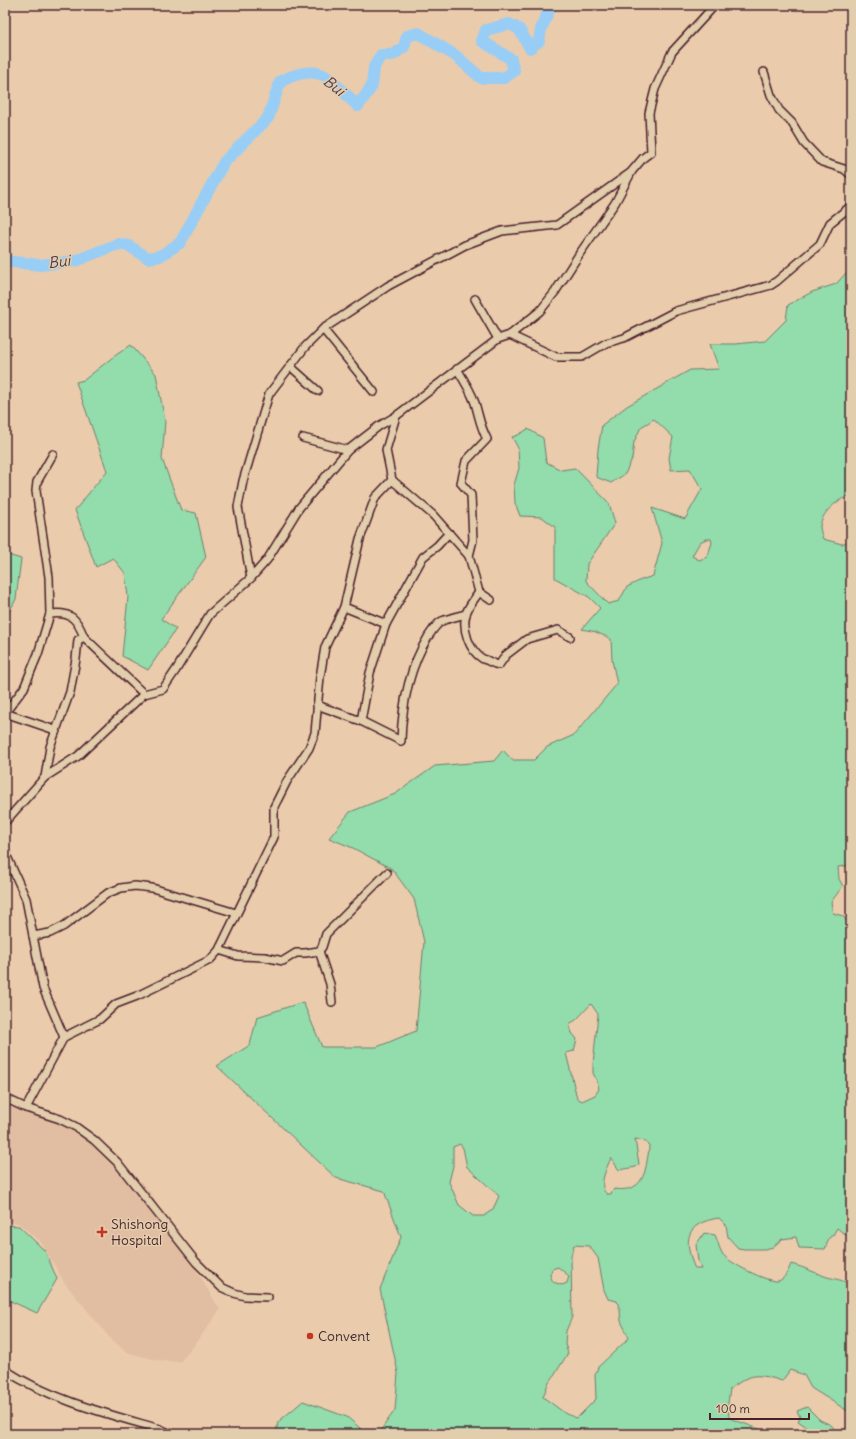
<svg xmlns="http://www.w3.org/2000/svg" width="856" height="1439" font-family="Delius,sans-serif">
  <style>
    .built { fill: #e1bda2 }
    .green { fill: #93dcac; stroke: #6e7e6c; fill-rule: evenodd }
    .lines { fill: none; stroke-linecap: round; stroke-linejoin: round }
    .river { stroke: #98cdf6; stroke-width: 12 }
    .minor-casing { stroke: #4a1f2b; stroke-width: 10 }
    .minor { stroke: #e2cdac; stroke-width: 7 }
    .poi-dot { fill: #c8321e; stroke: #e2cdac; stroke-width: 1.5 }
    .labels { text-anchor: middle; stroke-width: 3; stroke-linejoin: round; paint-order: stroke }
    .poi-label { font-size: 14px; fill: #4a1f2b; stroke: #e2cdac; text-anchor: start }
    .water-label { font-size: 15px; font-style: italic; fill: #563949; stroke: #e2cdac }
  </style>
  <rect width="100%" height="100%" fill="#eaccac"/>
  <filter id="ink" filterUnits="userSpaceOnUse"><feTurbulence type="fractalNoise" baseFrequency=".025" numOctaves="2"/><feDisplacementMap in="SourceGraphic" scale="8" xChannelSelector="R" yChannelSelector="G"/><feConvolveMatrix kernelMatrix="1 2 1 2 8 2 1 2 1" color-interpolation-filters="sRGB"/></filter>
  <g filter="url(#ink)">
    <path class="built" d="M5,1101l52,16 42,21 51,54 70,118 -24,33 -16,19 -24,-2 -30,-8 -17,-15 -45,-55 -23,-40 -23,-19 -13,-1z"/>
    <g class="green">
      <path d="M846,273l5,8v214c-13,4 -29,17 -31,31 0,4 2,9 3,13l19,5 9,-4v325l-13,2 1,12 4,7 -12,16 2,11 10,3 8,12v311l-14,-11 -4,7 -4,3 -4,11 -26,-1 -3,-11 -14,2 -9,8 -8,2h-21l-6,-1 -10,-11 -2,-12 -7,-7c-34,5 -36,22 -24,51h6l-3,-8 -2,-16 8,-12 11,2c3,6 4,13 7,18 4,9 47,30 56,28 7,-2 10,-10 13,-17 13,3 24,9 36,13 9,2 16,3 24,8v128l-40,-25 -7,-13 -14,-5 -8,11c-26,-8 -30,-8 -52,8l-2,14 1,15 33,12 -1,4h-383l17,-24 3,-37 -18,-84 21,-52 -17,-46 -48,-13 -119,-112 33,-21 7,-28 46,-15 19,45h55l39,-16 8,-89 -10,-43 -22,-30 -39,-21 -24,-10 21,-26 45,-18 40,-28 59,-5 9,-11 9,10h22l13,-13 27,-12 43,-51 -5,-24 -1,-21 -15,-7 -14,-3 18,-21 -11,-11 -34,-19v-51l-13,-10 -22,-1 -5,-13 -1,-18 5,-17 -1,-20 -6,-11 6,-2 10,-6 15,9 3,24 15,8 14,-2 34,35 6,20 -28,41 -1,17 22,23 11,-3 8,-14 14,-7 12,-4 9,-33 -10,-35 33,11 17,-30 -12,-20 -19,1 -2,-12 4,-21 -19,-18 -13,8 -7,15 -2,17 -7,15 -14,9 -15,-6 2,-28 4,-24 25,-19 63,-36 29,-1 -9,-25h26l29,-3 21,-21 2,-15 24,-13 24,-8zM706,539h5l1,4 -5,14 -8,3 -7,-4 8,-14zM591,1004l7,10 -5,50v9l4,8 2,8 -4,6 -13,6 -5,-3 -11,-45 8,-2 3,-12 -5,-6 -3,-9 7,-4zM635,1139l9,2 5,4c0,6 -1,10 -2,16 -3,20 -10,31 -33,28l-3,5h-4c-10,-7 0,-27 4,-36l8,12 17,-3 3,-3zM460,1144l3,4 4,19 32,29 -6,13 -9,7h-11l-14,-11 -10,-23 4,-16v-19zM574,1245l15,1 9,12 6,32 4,9 9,2 3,10 1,10 8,17 -31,29 -3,8 1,24 -19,19 -11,-4 -23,-17 5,-13 6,-8 14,-23 -3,-9 1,-13 6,-14 -1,-61zM558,1267l11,9 -2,7 -5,2 -9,-3 -3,-7 2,-6z"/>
      <path d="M131,345l25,29 9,47 -3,38 19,51 15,3 10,44 -45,62 15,10 -28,41 -26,-14 6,-59 -3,-24 -12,-15 -17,9 -21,-57 32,-39 -31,-89 8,-2 29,-23z"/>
      <path d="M5,554l16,5 -5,40 -11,21z"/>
      <path d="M5,1225l14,1 26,25 12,28 -20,34 -31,-14 -1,1z"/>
      <path d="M303,1401l44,16 20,17h-91l2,-12z"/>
      <path d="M807,1407l13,13 11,5 8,9h-22l-19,-13 2,-4 -3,-6z"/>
    </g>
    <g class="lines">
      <path class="river" d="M5,261l35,4 35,-4 43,-17 11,2 19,12 12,-2 20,-13 44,-81 44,-44 12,-36c12,-7 32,-14 45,-6 10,6 24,22 33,30l14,-20 2,-19 7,-12h12l11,-8 3,-11 11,-3 38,23 25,22h23l10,-7 -3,-12 -29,-18 4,-11 23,-6 10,5 11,19 9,-7 2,-12 10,-24"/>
      <defs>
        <g id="minor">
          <path d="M764,72l7,23 8,15 13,13 12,20 18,19 22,7 7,6"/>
          <path d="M475,299l23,40"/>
          <path d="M323,329l51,63"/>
          <path d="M510,335l46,22h26l24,-14 18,-5 52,-27 95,-26 6,-4 43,-37 10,-21 21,-17"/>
          <path d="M290,366l28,25"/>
          <path d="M457,369c7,11 14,22 18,34 4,13 5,23 12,36l-21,22 -5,22 10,12 2,45 -4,16"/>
          <path d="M303,438l45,12"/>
          <path d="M392,480l41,35 36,41 10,36 12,8"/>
          <path d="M251,578l-13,-71 5,-26 26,-87 36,-47 18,-18 65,-43 77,-41 37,-14 55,-6 73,-52"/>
          <path d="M479,592c-4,7 -11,14 -13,22 -4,15 3,37 17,45 6,1 9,5 16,6l7,-10 21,-16 31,-9 12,7"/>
          <path d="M344,607l42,17"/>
          <path d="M50,614c21,-3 27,5 34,23"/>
          <path d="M317,705l44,16 40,20c1,-36 8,-73 27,-104 4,-6 8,-13 14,-16 7,-3 16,-5 24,-7"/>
          <path d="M5,713l19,-25 14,-34 12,-40 -1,-37 -13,-86 1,-9 16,-28"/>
          <path d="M5,713l50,17"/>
          <path d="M361,721l9,-48 16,-49 37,-67 14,-11 12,-13"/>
          <path d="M45,777l33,-21 66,-62"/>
          <path d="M5,822l40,-45 5,-30 20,-55 6,-33 2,-19 6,-3 60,57 19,-5 13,-19 34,-56 41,-36 16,-18 32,-52 49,-58 31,-24 17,-10 102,-77 12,-4 30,-24 15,-19 25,-39 35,-50 17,-32 11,-13 8,-6 -2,-39 6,-24 17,-37 43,-47"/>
          <path d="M5,852l21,47 17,89 21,49"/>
          <path d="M33,936l17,-3 14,-7 44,-33 13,-5 14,-2 17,2 84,25"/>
          <path d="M219,950l19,6 27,1 18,4 13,-8h9l14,-2 3,-4 4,-13 61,-61"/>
          <path d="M319,951l11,33 2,18"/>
          <path d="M5,1098l21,10 34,11 16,8 18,13 23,22 79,100 25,25 13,6 11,3 23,1"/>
          <path d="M26,1108l38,-71 36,-18 16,-15 21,-8 73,-36 9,-10 55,-113v-30l13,-26 22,-33 6,-15 5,-56 5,-30 19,-40 16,-68 15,-41 17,-18 -6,-30 10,-34"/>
          <path d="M5,1370c46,30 103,44 155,59l11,5"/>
        </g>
      </defs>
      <use href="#minor" class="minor-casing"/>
      <use href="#minor" class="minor"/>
    </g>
  </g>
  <g class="poi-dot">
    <path d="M100 1226h4v4h4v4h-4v4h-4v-4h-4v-4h4z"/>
    <circle cx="310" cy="1336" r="4"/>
  </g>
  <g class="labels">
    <g class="poi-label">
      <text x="111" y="1229">Shishong<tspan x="111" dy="16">Hospital</tspan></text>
      <text x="318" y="1341">Convent</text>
    </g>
    <g class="water-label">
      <text transform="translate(334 86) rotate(38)" y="5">Bui</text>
      <text transform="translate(59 262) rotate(-7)" y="5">Bui</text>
    </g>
  </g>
  <rect width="856" height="1439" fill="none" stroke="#e2cdac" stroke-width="20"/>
  <rect x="10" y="10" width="836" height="1419" fill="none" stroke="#4a1f2b" stroke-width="1.5" filter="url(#ink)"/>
  <path d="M710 1413v6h99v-6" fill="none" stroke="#4a1f2b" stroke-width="2"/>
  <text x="716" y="1413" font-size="12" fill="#4a1f2b" stroke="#e2cdac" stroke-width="3" paint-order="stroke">100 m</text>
</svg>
